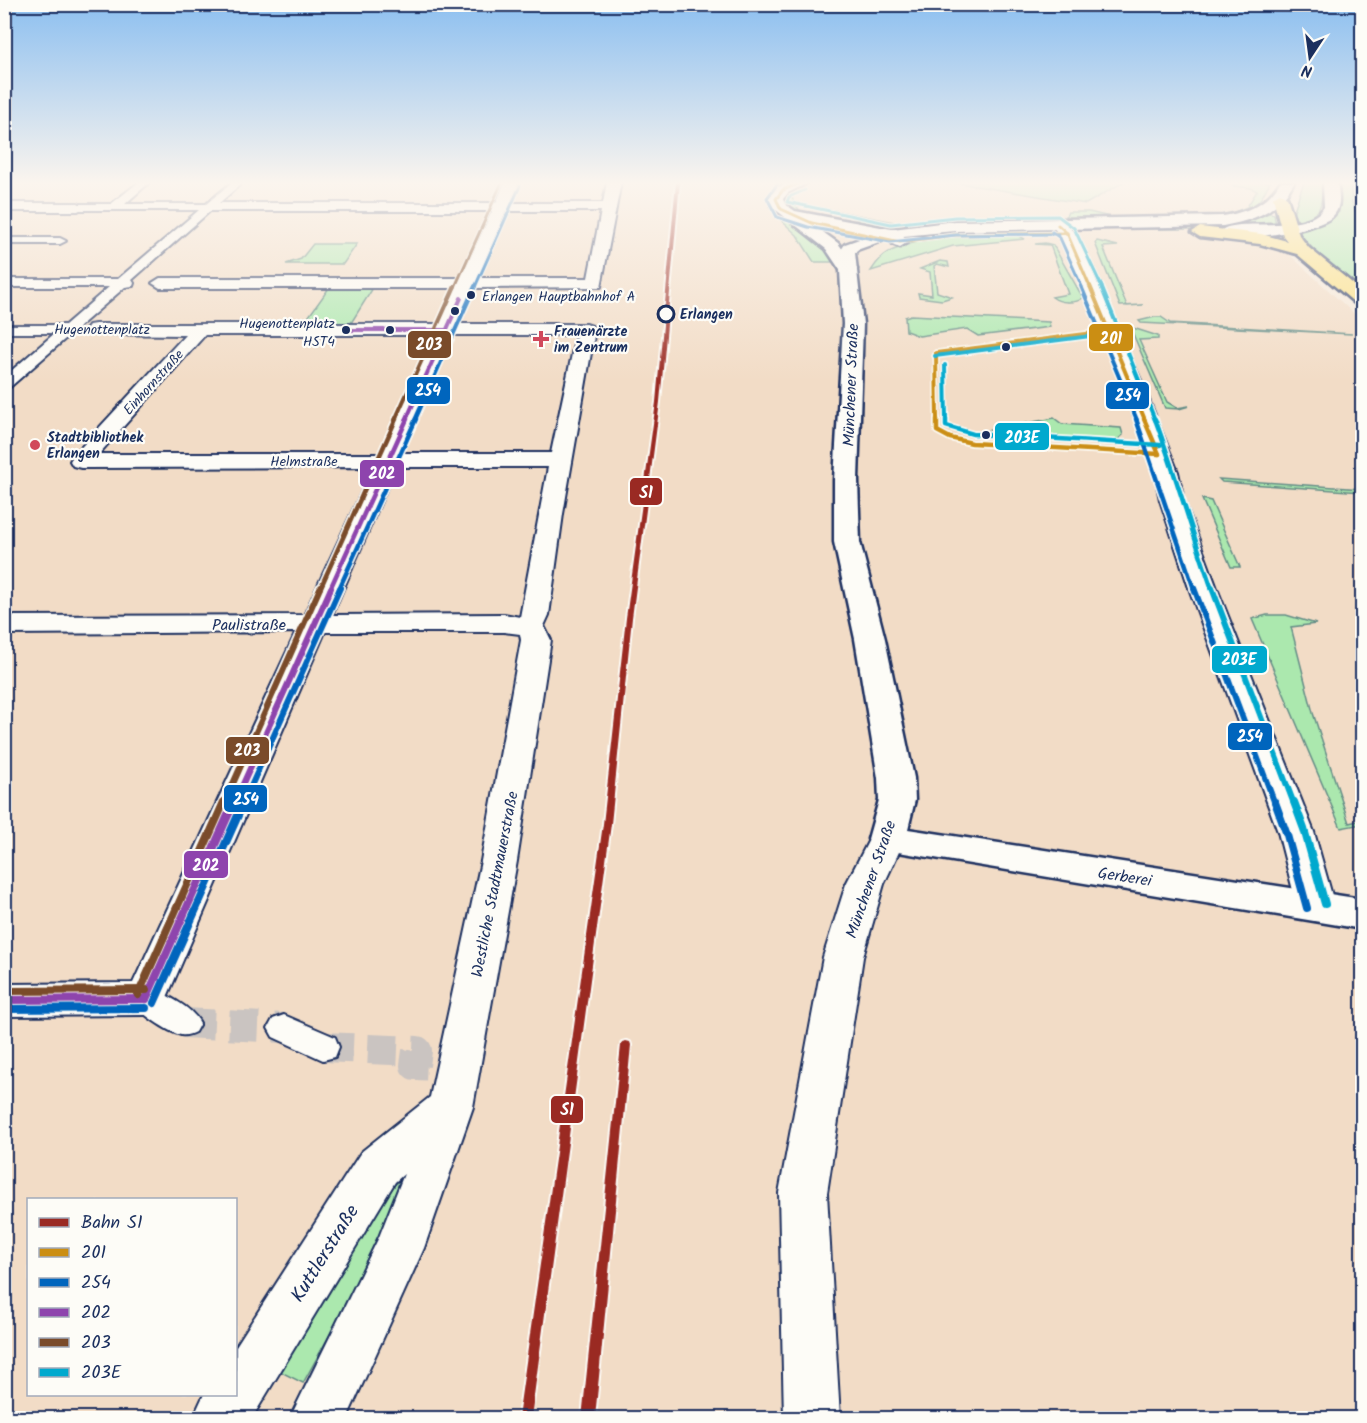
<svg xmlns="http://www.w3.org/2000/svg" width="1367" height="1423" font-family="Kalam,sans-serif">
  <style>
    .built { fill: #f2dcc6; fill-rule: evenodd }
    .green { fill: #abe8ae; stroke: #638c86; stroke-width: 1.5 }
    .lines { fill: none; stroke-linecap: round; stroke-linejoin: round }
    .pedestrian-tunnel { stroke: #cac4c1; stroke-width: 30; stroke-dasharray: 30 15; stroke-linecap: butt }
    .pedestrian-casing { stroke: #1b2f5e; stroke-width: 4 }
    .minor-casing { stroke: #1b2f5e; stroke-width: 4 }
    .tertiary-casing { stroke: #1b2f5e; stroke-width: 5 }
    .secondary-casing { stroke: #1b2f5e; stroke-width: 5 }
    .motorway-casing { stroke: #1b2f5e; stroke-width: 5 }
    .pedestrian { fill: #fdfcf7; fill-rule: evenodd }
    .minor { fill: #fdfcf7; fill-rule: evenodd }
    .tertiary { fill: #fdfcf7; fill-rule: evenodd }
    .secondary { fill: #fdfcf7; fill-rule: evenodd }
    .motorway { fill: #fbe080; fill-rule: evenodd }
    .bus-1-far2-casing { stroke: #fdfcf7; stroke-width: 5 }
    .bus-1-far1-casing { stroke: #fdfcf7; stroke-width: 7 }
    .bus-1-casing { stroke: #fdfcf7; stroke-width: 8 }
    .bus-2-far4-casing { stroke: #fdfcf7; stroke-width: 5 }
    .bus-2-far3-casing { stroke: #fdfcf7; stroke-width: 7 }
    .bus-2-far2-casing { stroke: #fdfcf7; stroke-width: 8 }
    .bus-2-far1-casing { stroke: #fdfcf7; stroke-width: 10 }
    .bus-2-casing { stroke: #fdfcf7; stroke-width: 12 }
    .bus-3-far3-casing { stroke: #fdfcf7; stroke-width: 7 }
    .bus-3-far2-casing { stroke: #fdfcf7; stroke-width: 8 }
    .bus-3-far1-casing { stroke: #fdfcf7; stroke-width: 10 }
    .bus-3-casing { stroke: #fdfcf7; stroke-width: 12 }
    .bus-4-far4-casing { stroke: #fdfcf7; stroke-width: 5 }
    .bus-4-far3-casing { stroke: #fdfcf7; stroke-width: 7 }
    .bus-4-far2-casing { stroke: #fdfcf7; stroke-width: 8 }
    .bus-4-far1-casing { stroke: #fdfcf7; stroke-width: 10 }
    .bus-4-casing { stroke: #fdfcf7; stroke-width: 12 }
    .bus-5-far4-casing { stroke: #fdfcf7; stroke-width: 5 }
    .bus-5-far3-casing { stroke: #fdfcf7; stroke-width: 7 }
    .bus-5-far2-casing { stroke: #fdfcf7; stroke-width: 8 }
    .bus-5-far1-casing { stroke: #fdfcf7; stroke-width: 10 }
    .bus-5-casing { stroke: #fdfcf7; stroke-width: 12 }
    .bus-1-far2 { stroke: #cb8e13; stroke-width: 3 }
    .bus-1-far1 { stroke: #cb8e13; stroke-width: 4 }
    .bus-1 { stroke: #cb8e13; stroke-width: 4.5 }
    .bus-2-far4 { stroke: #0065bd; stroke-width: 3 }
    .bus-2-far3 { stroke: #0065bd; stroke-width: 4 }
    .bus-2-far2 { stroke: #0065bd; stroke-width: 4.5 }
    .bus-2-far1 { stroke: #0065bd; stroke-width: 6 }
    .bus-2 { stroke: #0065bd; stroke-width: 8 }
    .bus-3-far3 { stroke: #8e44ad; stroke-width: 4 }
    .bus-3-far2 { stroke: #8e44ad; stroke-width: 4.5 }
    .bus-3-far1 { stroke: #8e44ad; stroke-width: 6 }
    .bus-3 { stroke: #8e44ad; stroke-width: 8 }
    .bus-4-far4 { stroke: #7a4b2a; stroke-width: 3 }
    .bus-4-far3 { stroke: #7a4b2a; stroke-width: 4 }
    .bus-4-far2 { stroke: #7a4b2a; stroke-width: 4.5 }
    .bus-4-far1 { stroke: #7a4b2a; stroke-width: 6 }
    .bus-4 { stroke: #7a4b2a; stroke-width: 8 }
    .bus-5-far4 { stroke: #00a9ce; stroke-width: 3 }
    .bus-5-far3 { stroke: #00a9ce; stroke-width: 4 }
    .bus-5-far2 { stroke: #00a9ce; stroke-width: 4.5 }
    .bus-5-far1 { stroke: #00a9ce; stroke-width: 6 }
    .bus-5 { stroke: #00a9ce; stroke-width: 8 }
    .rail-1-casing { stroke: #fdfcf7; stroke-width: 4 }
    .rail-1 { fill: #9a2a23; fill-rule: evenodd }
    .bus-dot { fill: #1b2f5e; stroke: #fdfcf7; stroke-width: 2 }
    .stop-dot { fill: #fdfcf7; stroke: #1b2f5e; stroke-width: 3 }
    .poi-dot { fill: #d1495b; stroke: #fdfcf7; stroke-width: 2 }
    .labels { text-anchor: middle; stroke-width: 4.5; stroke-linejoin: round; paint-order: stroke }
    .bus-label { font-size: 14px; fill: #1b2f5e; stroke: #fdfcf7; text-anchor: start }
    .far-stop-label { font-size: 14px; font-weight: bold; fill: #1b2f5e; stroke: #fdfcf7; text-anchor: start }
    .far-street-label { font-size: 14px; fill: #1b2f5e; stroke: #fdfcf7 }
    .far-poi-label { font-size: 14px; font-weight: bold; fill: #1b2f5e; stroke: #fdfcf7; text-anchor: start }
    .street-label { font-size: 16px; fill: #1b2f5e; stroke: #fdfcf7 }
    .near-street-label { font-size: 20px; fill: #1b2f5e; stroke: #fdfcf7 }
    .line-badge { stroke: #fdfcf7; stroke-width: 2 }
    .badge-label { font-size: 16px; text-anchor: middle; font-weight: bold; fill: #fff }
  </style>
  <rect width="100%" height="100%" fill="#f6e9da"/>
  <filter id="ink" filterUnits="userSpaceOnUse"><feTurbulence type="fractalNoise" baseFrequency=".0167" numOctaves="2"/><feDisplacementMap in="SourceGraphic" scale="12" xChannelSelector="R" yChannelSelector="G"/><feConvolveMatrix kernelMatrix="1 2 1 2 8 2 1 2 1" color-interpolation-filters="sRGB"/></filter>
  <g filter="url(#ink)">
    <path class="built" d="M5,182h947l134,22 38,-22h148l-4,53 94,86v1097h-1357zM28,1200h208v194h-208z"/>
    <g class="green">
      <path d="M952,182h172l-38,22z"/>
      <path d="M1242,182h28c-6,11 -11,23 -22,29 -23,11 -163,17 -182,5l2,-4h21l34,8 84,-3 25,-4 15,-6 10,-16 -6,-3 -20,-2z"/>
      <path d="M1304,182h18c1,20 -1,42 -28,37v-9z"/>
      <path d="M1340,182h10l2,20 10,30v59l-44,-36 -22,-26 31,-9 12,-8z"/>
      <path d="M792,191c-2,7 5,19 13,23 9,4 48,9 56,5l-46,-11 3,-1 77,15 55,-2 58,3 -128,6 -70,-12 -12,-5 -14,-11 2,-6z"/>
      <path d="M1270,213l4,1 2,11 -52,4h-122c57,-1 112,0 168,-16z"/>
      <path d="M774,214c19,9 55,26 58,48h-18l-17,-27z"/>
      <path d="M1018,236l7,3 -72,7 -82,25c5,-8 11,-16 20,-20 37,-18 86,-14 127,-15z"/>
      <path d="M1097,241l21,5 -15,1 24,59 16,-1 -23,1 -25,-63z"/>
      <path d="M1045,243l8,2 30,53c-8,6 -23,5 -31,-1l16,-3 -18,-49 -15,-1z"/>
      <path d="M313,244h44l-14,20h-57l15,-5z"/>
      <path d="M940,261l8,1 1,5 -12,-3 -3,2 3,26 15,5 -10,3 -23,-3 -1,-4 14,2 -2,-23 -10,-3z"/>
      <path d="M329,288h44l-22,35h-47z"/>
      <path d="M911,315l138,7 1,5 -72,9 -11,-7 -48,7 -13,-5 -1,-14z"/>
      <path d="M1155,317h6l9,6 182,11 -211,-11 -2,-2z"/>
      <path d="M1130,327l28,9v3l-19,1 28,62 10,6 12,-2 -10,3 -14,-1z"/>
      <path d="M1054,418l8,6 59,4 2,7 -7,6 -10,1 -117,-8 -3,-3z"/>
      <path d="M1219,479l143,10v3l-140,-10z"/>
      <path d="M1202,499l9,2 29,66h-9z"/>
      <path d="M1267,615h19l30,9 -25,3 22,86 36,110 13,-3v4l-21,4 -89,-209z"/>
      <path d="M404,1178l-45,104 -56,101 -26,-13 103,-175z"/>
    </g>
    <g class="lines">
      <g class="pedestrian-tunnel">
        <path d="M184,1023l100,5"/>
        <path d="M323,1047l94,4 -2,14 44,2"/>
      </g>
      <defs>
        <g id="pedestrian">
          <path d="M139,182h11l-25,22h81l26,-22h11l-111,98 2,3 -1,3 -8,1 -46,40v5l-7,1 -63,55 -5,2v-13l51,-44h-51v-8h61l44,-38h-105v-8h114l81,-69h-121l-5,-3 5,-3h33z"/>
          <path d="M4,238h56l6,3 -6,3h-56z"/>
          <path d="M146,987c18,6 45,19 54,36l-5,9c-4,2 -9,4 -14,3 -14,-3 -44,-24 -51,-36l5,-9z"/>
          <path d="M284,1015l51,22 4,10 -4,10 -12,3 -50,-23 -5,-9 5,-9z"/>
        </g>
        <g id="minor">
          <path d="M505,182h14l-9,21h93l4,-21h14l-20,105 -128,1 -16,36h129l6,2 3,4 -32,184 -14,101 -5,11 7,14 -34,221 -44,246 -49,141 -77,170h-57l89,-181 25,-63 -9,8 -143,236h-59l11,-24h32v-48l125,-194 69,-55 51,-236 40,-221 -1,-6 -16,-2h-179l-164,379 -15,4 -142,1v-32l129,-1 163,-351 -292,2v-18l300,-1 69,-148 -292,1 -8,-2 -3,-5 3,-5 112,-121 -90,-1 -6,-1 -3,-4 3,-4 6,-1h344l17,-36h-296l-8,-5 8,-5h301l31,-67h-282l-7,-4 7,-4h286zM506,211h95l-13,67h-111zM205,335h229l-55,119h-280zM453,335h123l-25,118h-149zM396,467h152l-28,150 -16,-3 -172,1z"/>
          <path d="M4,203h74l7,4 -7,4h-74z"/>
          <path d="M1058,221l5,1 12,11 66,147 37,92 6,28 34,91 96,241 21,74 -5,10 -14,4 -14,-4 -5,-10 -19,-74 -88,-241 -30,-91 -6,-28 -33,-92 -40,-99 -21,-46 -9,-10z"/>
          <path d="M887,827l13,3 5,9 -21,45 -21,73 -36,236 13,225h-56l-5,-225 44,-236 23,-73 28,-54z"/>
        </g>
        <path id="tertiary" d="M790,182h19l-21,11 -5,6 2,5 10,7 102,19 11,12 -8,5 -6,-2 -8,-8 -77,-15 29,21 19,26 -3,4h-12l-16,-24 -55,-43 -2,-7 9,-12z"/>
        <g id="secondary">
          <path d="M1280,182h14c-16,30 -40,38 -71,44l-268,5 -62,6 -36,13 -2,3 8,71 -5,156 2,62 25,97 29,139 1,22 -7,29 454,70v30l-488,-81 -6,-9 11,-39 -1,-22 -23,-139 -21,-97v-62l9,-156 -4,-71 6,-9 40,-14 70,-9 268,-5c24,-4 44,-12 57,-34z"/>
          <path d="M1323,182h14c2,12 5,26 -5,35 -14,13 -99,28 -111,14 13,-15 86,5 103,-24z"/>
        </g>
        <path id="motorway" d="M1280,193l7,4 12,38 10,13 53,43v14l-6,-1 -59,-50 -37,-10 -60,-7 -8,-5 8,-5 61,7 26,7 -4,-5 -10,-39z"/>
      </defs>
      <use href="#pedestrian" class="pedestrian-casing"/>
      <use href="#minor" class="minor-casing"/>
      <use href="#tertiary" class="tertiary-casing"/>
      <use href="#secondary" class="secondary-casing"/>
      <use href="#motorway" class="motorway-casing"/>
      <use href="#pedestrian" class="pedestrian"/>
      <use href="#minor" class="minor"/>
      <use href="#tertiary" class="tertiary"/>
      <use href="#secondary" class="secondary"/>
      <use href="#motorway" class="motorway"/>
      <defs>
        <g id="bus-1-far2">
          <path d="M802,182l-19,8 -7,9 5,10 31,14 88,19 54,-7 113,-2"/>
          <path d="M1058,225l9,8 23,54"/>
        </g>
        <g id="bus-1-far1">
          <path d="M1090,286l55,134"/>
          <path d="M936,353l1,67"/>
          <path d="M936,353l173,-22"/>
        </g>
        <g id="bus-1">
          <path d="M937,419v12l13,7 22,5 187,11"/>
          <path d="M1144,419l15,35"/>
        </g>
        <g id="bus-2-far4">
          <path d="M779,182l-12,16 10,19 31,10 82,15 66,-7 102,-1"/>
          <path d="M1052,232l8,6 22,49"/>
          <path d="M475,287l45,-101"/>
        </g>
        <g id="bus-2-far3">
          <path d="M1081,286l56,134"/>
          <path d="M415,420l60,-134"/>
        </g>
        <g id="bus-2-far2">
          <path d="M1136,419l58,170"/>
          <path d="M339,589l77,-170"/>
        </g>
        <g id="bus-2-far1">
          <path d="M1194,588l81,216"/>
          <path d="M243,804l97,-216"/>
        </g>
        <g id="bus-2">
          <path d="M1275,802l12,33 20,73"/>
          <path d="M154,1003l90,-201"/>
          <path d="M4,1009l142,-1"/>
        </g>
        <g id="bus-3-far3">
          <path d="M346,330h101"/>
          <path d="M406,420l55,-122"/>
        </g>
        <path id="bus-3-far2" d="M330,589l77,-170"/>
        <path id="bus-3-far1" d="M234,804l97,-216"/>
        <g id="bus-3">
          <path d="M146,999l88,-197"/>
          <path d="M4,1000l142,-1"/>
        </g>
        <path id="bus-4-far4" d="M455,287l47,-105"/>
        <path id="bus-4-far3" d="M395,420l60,-134"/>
        <path id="bus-4-far2" d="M320,589l76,-170"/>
        <path id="bus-4-far1" d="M224,804l96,-216"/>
        <g id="bus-4">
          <path d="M4,991l142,-1"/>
          <path d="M138,995l86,-193"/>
        </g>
        <path id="bus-5-far4" d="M805,190l-16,7 -2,5 104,22 64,-7 103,-1 16,12 28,59"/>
        <g id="bus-5-far3">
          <path d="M1101,286l54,134"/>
          <path d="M935,356l179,-23"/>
          <path d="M945,365l1,55"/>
        </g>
        <g id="bus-5-far2">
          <path d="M946,419v7l27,8 187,11"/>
          <path d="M1155,419c21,56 37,114 57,170"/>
        </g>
        <path id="bus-5-far1" d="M1212,588l82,216"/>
        <path id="bus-5" d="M1294,802l10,27 21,75"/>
      </defs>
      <use href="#bus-1-far2" class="bus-1-far2-casing"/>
      <use href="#bus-1-far1" class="bus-1-far1-casing"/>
      <use href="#bus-1" class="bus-1-casing"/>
      <use href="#bus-2-far4" class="bus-2-far4-casing"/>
      <use href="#bus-2-far3" class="bus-2-far3-casing"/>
      <use href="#bus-2-far2" class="bus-2-far2-casing"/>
      <use href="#bus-2-far1" class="bus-2-far1-casing"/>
      <use href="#bus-2" class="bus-2-casing"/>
      <use href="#bus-3-far3" class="bus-3-far3-casing"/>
      <use href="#bus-3-far2" class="bus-3-far2-casing"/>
      <use href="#bus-3-far1" class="bus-3-far1-casing"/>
      <use href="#bus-3" class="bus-3-casing"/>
      <use href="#bus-4-far4" class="bus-4-far4-casing"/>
      <use href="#bus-4-far3" class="bus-4-far3-casing"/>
      <use href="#bus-4-far2" class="bus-4-far2-casing"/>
      <use href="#bus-4-far1" class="bus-4-far1-casing"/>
      <use href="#bus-4" class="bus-4-casing"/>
      <use href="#bus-5-far4" class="bus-5-far4-casing"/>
      <use href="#bus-5-far3" class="bus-5-far3-casing"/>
      <use href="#bus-5-far2" class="bus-5-far2-casing"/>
      <use href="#bus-5-far1" class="bus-5-far1-casing"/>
      <use href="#bus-5" class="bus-5-casing"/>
      <use href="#bus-1-far2" class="bus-1-far2"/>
      <use href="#bus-1-far1" class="bus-1-far1"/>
      <use href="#bus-1" class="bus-1"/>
      <use href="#bus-2-far4" class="bus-2-far4"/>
      <use href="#bus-2-far3" class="bus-2-far3"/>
      <use href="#bus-2-far2" class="bus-2-far2"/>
      <use href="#bus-2-far1" class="bus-2-far1"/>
      <use href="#bus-2" class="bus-2"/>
      <use href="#bus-3-far3" class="bus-3-far3"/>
      <use href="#bus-3-far2" class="bus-3-far2"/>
      <use href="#bus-3-far1" class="bus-3-far1"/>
      <use href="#bus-3" class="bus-3"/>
      <use href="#bus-4-far4" class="bus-4-far4"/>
      <use href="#bus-4-far3" class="bus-4-far3"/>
      <use href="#bus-4-far2" class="bus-4-far2"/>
      <use href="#bus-4-far1" class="bus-4-far1"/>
      <use href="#bus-4" class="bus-4"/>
      <use href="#bus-5-far4" class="bus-5-far4"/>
      <use href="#bus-5-far3" class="bus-5-far3"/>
      <use href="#bus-5-far2" class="bus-5-far2"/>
      <use href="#bus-5-far1" class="bus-5-far1"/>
      <use href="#bus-5" class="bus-5"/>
      <defs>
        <g id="rail-1">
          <path d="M676,182h4l-20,220 -28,216 -21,206 -80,594h-13l85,-594 23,-206 30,-216z"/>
          <path d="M626,1041l4,1 1,3 -36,373h-13l39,-373 1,-3z"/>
        </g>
      </defs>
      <use href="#rail-1" class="rail-1-casing"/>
      <use href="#rail-1" class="rail-1"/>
    </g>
  </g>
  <linearGradient id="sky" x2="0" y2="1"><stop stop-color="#8cbff0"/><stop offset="0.48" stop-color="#fbf5ee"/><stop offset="1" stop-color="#fbf5ee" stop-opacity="0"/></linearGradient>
  <rect width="1367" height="381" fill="url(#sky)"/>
  <g class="bus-dot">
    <circle cx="471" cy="295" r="5"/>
    <circle cx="455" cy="311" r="5"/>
    <circle cx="346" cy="330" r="5"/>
    <circle cx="390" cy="330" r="5"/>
    <circle cx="1006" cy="347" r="5"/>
    <circle cx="986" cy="435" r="5"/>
  </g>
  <circle class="stop-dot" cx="666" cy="314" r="8"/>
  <g class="poi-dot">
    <path d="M538 330h6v6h6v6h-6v6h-6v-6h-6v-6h6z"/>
    <circle cx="35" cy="445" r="6"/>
  </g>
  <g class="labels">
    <g class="bus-label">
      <text x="482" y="301">Erlangen Hauptbahnhof A</text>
      <text x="335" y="328" text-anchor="end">Hugenottenplatz<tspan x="335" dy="18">HST4</tspan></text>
    </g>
    <g class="far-stop-label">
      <text x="680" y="319">Erlangen</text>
    </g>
    <g class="far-street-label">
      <text x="102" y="334">Hugenottenplatz</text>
      <text transform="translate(153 382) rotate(-48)" y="5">Einhornstraße</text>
      <text x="304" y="466">Helmstraße</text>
    </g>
    <g class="far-poi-label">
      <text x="554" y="336">Frauenärzte<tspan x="554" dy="16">im Zentrum</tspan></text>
      <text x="47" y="442">Stadtbibliothek<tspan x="47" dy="16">Erlangen</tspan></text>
    </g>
    <g class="street-label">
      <text transform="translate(850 385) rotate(-88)" y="6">Münchener Straße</text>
      <text x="249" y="630">Paulistraße</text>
      <text transform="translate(1125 876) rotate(9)" y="6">Gerberei</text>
      <text transform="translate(870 879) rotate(-71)" y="6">Münchener Straße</text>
      <text transform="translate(494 884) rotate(-79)" y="6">Westliche Stadtmauerstraße</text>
    </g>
    <g class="near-street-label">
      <text transform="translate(324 1253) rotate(-58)" y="7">Kuttlerstraße</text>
    </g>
  </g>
  <g class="line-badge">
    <rect x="1088" y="323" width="46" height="29" rx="6" fill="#cb8e13"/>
    <rect x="407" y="330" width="45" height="29" rx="6" fill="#7a4b2a"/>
    <rect x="406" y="376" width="45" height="29" rx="6" fill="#0065bd"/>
    <rect x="1105" y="381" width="45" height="29" rx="6" fill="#0065bd"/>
    <rect x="994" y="422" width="56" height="29" rx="6" fill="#00a9ce"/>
    <rect x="359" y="459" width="46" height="29" rx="6" fill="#8e44ad"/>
    <rect x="629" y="477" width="34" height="29" rx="6" fill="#9a2a23"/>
    <rect x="1211" y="645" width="57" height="29" rx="6" fill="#00a9ce"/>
    <rect x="1227" y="722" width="46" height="29" rx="6" fill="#0065bd"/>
    <rect x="225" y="736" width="45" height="29" rx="6" fill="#7a4b2a"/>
    <rect x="223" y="784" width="45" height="29" rx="6" fill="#0065bd"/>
    <rect x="183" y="850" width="46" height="29" rx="6" fill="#8e44ad"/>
    <rect x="550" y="1095" width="34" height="29" rx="6" fill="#9a2a23"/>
  </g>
  <g class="badge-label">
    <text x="1111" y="344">201</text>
    <text x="429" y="350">203</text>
    <text x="428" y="396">254</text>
    <text x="1128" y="401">254</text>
    <text x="1022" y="443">203E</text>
    <text x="382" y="479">202</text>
    <text x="646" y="498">S1</text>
    <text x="1239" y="665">203E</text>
    <text x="1250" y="742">254</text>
    <text x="247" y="756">203</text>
    <text x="246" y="805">254</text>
    <text x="206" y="871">202</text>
    <text x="567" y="1115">S1</text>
  </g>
  <rect width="1367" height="1423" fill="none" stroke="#fdfcf7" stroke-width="24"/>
  <rect x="12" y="12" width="1343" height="1399" fill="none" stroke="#1b2f5e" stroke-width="2" filter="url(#ink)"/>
  <rect x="27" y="1198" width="210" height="198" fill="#fdfcf7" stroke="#a3aaba" stroke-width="1.5"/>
  <rect x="39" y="1218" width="30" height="9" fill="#9a2a23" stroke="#a3aaba" stroke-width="1.5"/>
  <text x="81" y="1228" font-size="18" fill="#1b2f5e">Bahn S1</text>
  <rect x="39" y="1248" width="30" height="9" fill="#cb8e13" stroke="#a3aaba" stroke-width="1.5"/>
  <text x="81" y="1258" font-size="18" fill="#1b2f5e">201</text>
  <rect x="39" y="1278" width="30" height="9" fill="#0065bd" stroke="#a3aaba" stroke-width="1.5"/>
  <text x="81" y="1288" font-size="18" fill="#1b2f5e">254</text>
  <rect x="39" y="1308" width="30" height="9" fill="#8e44ad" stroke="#a3aaba" stroke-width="1.5"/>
  <text x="81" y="1318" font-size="18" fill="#1b2f5e">202</text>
  <rect x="39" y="1338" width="30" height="9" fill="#7a4b2a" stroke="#a3aaba" stroke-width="1.5"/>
  <text x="81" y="1348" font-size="18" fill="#1b2f5e">203</text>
  <rect x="39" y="1368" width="30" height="9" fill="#00a9ce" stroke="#a3aaba" stroke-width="1.5"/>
  <text x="81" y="1378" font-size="18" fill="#1b2f5e">203E</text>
  <g transform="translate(1310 57) rotate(193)" stroke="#fdfcf7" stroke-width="4.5" paint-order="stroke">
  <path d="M0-4.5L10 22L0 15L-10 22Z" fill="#1b2f5e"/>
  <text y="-9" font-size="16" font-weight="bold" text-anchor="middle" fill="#1b2f5e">N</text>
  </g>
</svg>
